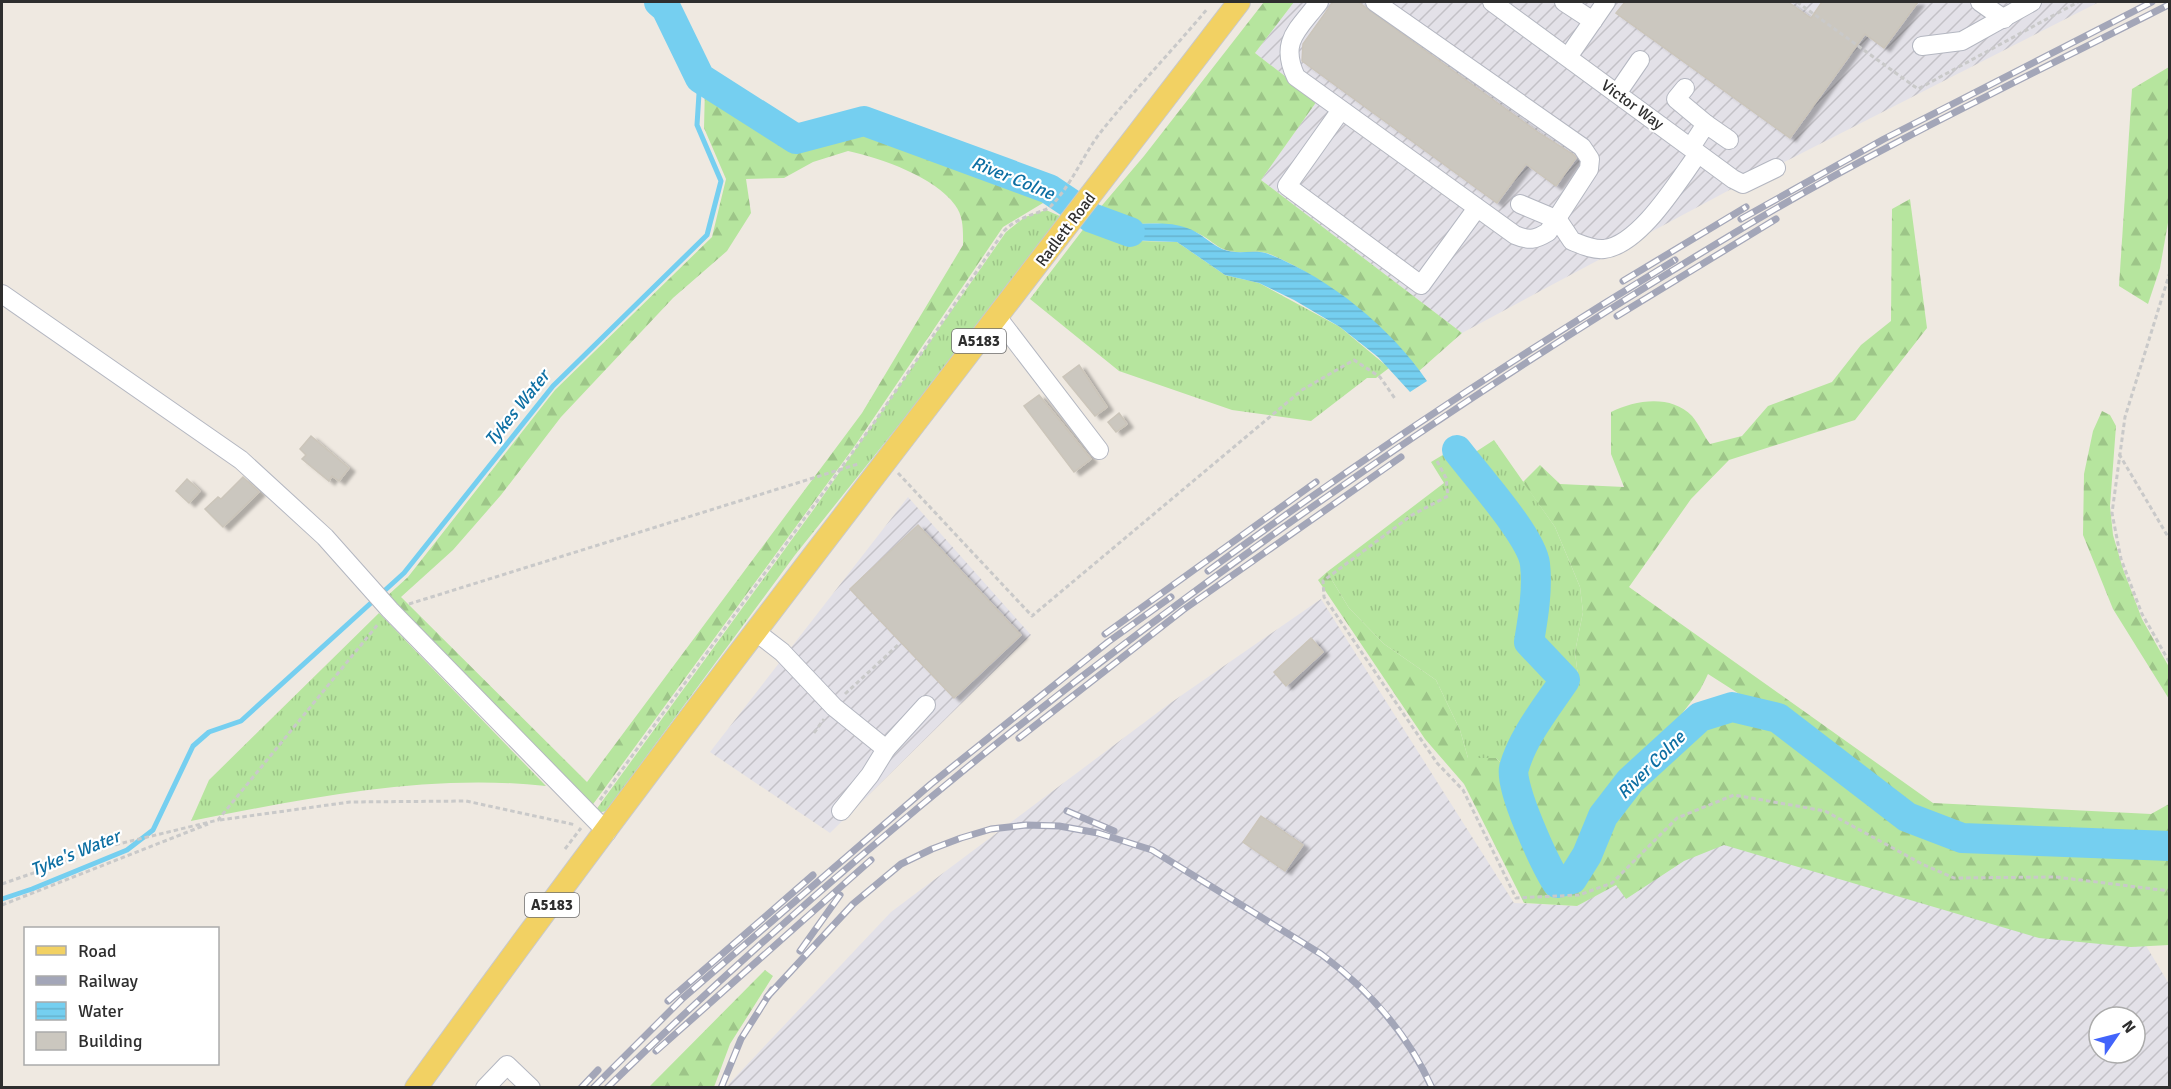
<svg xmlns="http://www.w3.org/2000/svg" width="2171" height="1089" font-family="Signika,sans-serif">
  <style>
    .industrial { fill: url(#industrial-furrows); fill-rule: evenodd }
    .grass { fill: url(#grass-tufts) }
    .forest { fill: url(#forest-firs); fill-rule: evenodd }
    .water { fill: url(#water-rules) }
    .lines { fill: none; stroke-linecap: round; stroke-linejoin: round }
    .stream { stroke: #75cff0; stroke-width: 5 }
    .river { stroke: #75cff0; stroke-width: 30 }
    .building { fill: #cbc7bf; stroke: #cbc5ba; stroke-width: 1.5; filter: url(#shadow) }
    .minor-casing { stroke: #b4b7c1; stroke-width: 20 }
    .major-casing { stroke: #c9c9c9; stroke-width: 24 }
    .path { stroke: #c9c9c9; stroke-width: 3; stroke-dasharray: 4.5 3; stroke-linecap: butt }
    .minor { stroke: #fff; stroke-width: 18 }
    .major { stroke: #f2d163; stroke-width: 22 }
    .rail-casing { stroke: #a3a6b8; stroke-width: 7 }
    .rail { stroke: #fff; stroke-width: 4.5; stroke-dasharray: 14; stroke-linecap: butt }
    .labels { text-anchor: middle; stroke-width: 4.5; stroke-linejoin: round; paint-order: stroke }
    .shield { fill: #fff; stroke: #6d6d6d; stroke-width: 1.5 }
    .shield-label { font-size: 15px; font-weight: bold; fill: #2e2e2e }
    .street-label { font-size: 16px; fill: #2e2e2e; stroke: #fff }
    .water-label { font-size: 18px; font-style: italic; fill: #0d6fa3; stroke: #fff }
  </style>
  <defs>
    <pattern id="industrial-furrows" width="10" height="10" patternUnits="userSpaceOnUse" patternTransform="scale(1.5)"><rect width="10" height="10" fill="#e3e1e8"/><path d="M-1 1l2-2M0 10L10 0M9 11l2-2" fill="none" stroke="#c3c1c7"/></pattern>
    <pattern id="grass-tufts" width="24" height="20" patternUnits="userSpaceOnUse" patternTransform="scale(1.5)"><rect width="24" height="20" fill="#b6e59e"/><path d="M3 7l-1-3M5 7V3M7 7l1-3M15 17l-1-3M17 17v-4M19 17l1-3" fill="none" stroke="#9dc588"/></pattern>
    <pattern id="forest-firs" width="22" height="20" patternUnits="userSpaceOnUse" patternTransform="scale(1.5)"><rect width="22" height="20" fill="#b6e59e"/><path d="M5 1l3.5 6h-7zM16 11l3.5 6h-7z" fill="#9dc588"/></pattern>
    <pattern id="water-rules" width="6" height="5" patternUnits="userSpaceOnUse" patternTransform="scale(1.5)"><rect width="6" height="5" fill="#75cff0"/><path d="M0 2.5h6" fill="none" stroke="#66b2ce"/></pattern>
    <filter id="shadow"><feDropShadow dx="6" dy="3.5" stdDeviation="1.5" flood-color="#0004"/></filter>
  </defs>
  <rect width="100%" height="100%" fill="#efe9e1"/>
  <g class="industrial">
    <path d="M1294,2h805l-364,185 -273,146 -201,-153 56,-79 -62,-48z"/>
    <path d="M908,497l123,138 -201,198 -120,-81z"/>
    <path d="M1321,599l193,304 63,3 161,-90 398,113 33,55v103l-1444,1 166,-176 278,-208zM2099,1017h36v36h-36z"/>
  </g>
  <g class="grass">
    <path d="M1046,210l16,7 -64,84 -203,254 -189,256 -13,3 221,-305 192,-277 19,-15z"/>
    <path d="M1088,223l17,10 34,8 38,1 48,33 34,8 81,44 49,41 -13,10h-9l-56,43 -79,-11 -113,-39 -89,-72z"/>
    <path d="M1494,440l61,87 25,60 3,25 -8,40 4,33 -33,44 -25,45 -10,-2 -15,-14h-28l-8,-28 -24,-50 -52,-36 -35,-36 -22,-36 117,-89 -13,-21 35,-21 8,12z"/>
    <path d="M379,613l167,173c-118,-13 -239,12 -355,35l18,-41z"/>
  </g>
  <g class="forest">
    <path d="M1264,2h30l-39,51 62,48 -56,79 201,153 -43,38c-43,-47 -88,-91 -147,-116 -17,-7 -33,1 -49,-6 -7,-3 -13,-9 -20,-13 -8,-5 -20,-8 -30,-10 -30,-8 -42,8 -74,-17l45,-53z"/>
    <path d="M2169,67v150l-9,51 -12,36 -29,-18 13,-197z"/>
    <path d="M705,87l91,57 71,-20 181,72 -5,7 -40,24 -149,220 -263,360 -205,-210 22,-20 147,-187 157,-153 14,-58 -22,-51zM848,151c33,7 87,26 107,54 9,12 8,26 8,40l-101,168 -275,369 -186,-185 52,-47 48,-55 60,-78 112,-119 54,-47 24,-38 -5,-34 38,-1 29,-16z"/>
    <path d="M1910,199l17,129 -72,92 -126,40 -38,39 -62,88 304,216 218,11 18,-10v37l-205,-5 -57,-24 -129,-99 -34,-16 -36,-23 -8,16 -19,25 -79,79 -9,34 -16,27 -12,13 -13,-4 -16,-38 -15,-52 25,-45 33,-44 -4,-33 8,-40 -3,-25 -25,-60 -32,-45 17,-17 20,19 64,3 -13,-33v-42c24,-12 60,-18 81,4 7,8 12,20 18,28l32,-8 26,-30 64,-24 29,-37 30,-24 1,-112z"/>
    <path d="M2102,411l8,4 6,11 -6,80 3,29 10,34 19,50 27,48v32l-56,-90 -30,-74 1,-61 9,-43z"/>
    <path d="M1327,572l22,36 35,36 52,36 24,50 8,28h28c21,20 16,28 23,53 9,27 21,53 36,76l20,-5 19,-31 13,-32 27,-36 68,-62 31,-8 43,9 133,101 54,20 206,6v96l-38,2 -92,-9 -315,-93 -40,16 -58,38 -10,-14 -39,21 -53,-3 -60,-119 -39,-45 -107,-159z"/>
    <path d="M765,970l8,6 -43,68 -16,43h-65z"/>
  </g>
  <path class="water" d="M1099,209c34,26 55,7 88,19 13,4 22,15 35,21 16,7 33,-1 49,6 60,24 120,73 156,126l-17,11 -32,-35 -38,-30 -46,-27 -35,-17 -34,-8 -48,-33 -52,-2 -37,-17z"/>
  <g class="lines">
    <path class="stream" d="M2,899l30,-10 95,-39 26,-20 40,-84 16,-14 32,-11 163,-148 149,-187 154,-151 14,-54 -24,-56 3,-47"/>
    <g class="river">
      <path d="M659,2l7,6 34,70 96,61 68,-18 185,68 43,29 38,14"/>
      <path d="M1457,450c19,25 75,87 78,114 3,25 -2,54 -6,78l36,38c-18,27 -42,56 -51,88 -5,19 31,96 43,115l15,-4 15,-24 16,-39 27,-35 70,-64 32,-10 46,11 129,99 55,21 208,8"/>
    </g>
  </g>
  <g class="building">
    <path d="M1333,2h25l181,131 35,22 2,3 -20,28 -30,-22 -29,39 -195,-142 1,-17z"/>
    <path d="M1625,2h163l23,16 11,-16h96l-34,46 -19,-14 -75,104 -174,-125z"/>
    <path d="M1079,365l28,42 -12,9 -32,-39z"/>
    <path d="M1039,395l52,64 -17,13 -50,-66z"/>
    <path d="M1119,413l8,11 -11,8 -8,-10z"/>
    <path d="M311,436l38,32 -10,13 -7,-5 -3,5 -27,-22 4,-4 -6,-6z"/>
    <path d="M243,477l16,15 -36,35 -18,-18 13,-12 3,2z"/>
    <path d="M187,479l13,12 -11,12 -13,-12z"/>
    <path d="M918,525l103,110 -67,63 -104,-109z"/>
    <path d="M1311,638l12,14 -37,34 -12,-14z"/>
    <path d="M1261,816l42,29 -18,26 -42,-29z"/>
  </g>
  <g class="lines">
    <defs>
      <g id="minor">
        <path d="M1319,2c-21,28 -40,39 -23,75l219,158c14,6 20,5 33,-3l41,-63 1,-10 -8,-12 -207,-145"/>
        <path d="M1492,2l241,177 10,5 33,-16"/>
        <path d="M1564,2l29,19"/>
        <path d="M1980,2l24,17"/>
        <path d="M1922,46l40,-5 70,-39"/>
        <path d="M1568,57l38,-55"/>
        <path d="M1685,88l-9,11 30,25"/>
        <path d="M1618,92l22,-32"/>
        <path d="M1341,110l-54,76 134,99 56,-77"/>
        <path d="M1691,147l15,-23 23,16"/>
        <path d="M1520,204l38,16 14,21c10,4 21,9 32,8 36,-4 74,-68 94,-95"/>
        <path d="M2,294l239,166 84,77 65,73 217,222"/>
        <path d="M998,318l101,132"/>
        <path d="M756,632l26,20 52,55 52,42 40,-44"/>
        <path d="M841,811l29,-36 16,-26"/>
        <path d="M485,1088l22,-23 24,23"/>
      </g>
      <path id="major" d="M416,1088c266,-368 547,-726 823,-1086"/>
    </defs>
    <use href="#minor" class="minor-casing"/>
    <use href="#major" class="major-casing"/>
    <g class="path">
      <path d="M1797,2l121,87 160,-87"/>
      <path d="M2170,272l-45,145 -13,96 9,46 21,55 28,49"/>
      <path d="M2119,454l51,86"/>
      <path d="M1437,461l9,17 2,18 -36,19 -89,66 1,16 113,166 26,27 53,108 63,-3 33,-12 65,-65 57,-23 91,16 97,53 32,14 102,-1 114,14"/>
      <path d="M898,473l134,143 270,-226 52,-30 26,17 16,23"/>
      <path d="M409,604l449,-140"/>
      <path d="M845,694l54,-50"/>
      <path d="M814,733l10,-14"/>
      <path d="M600,800l276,-380 128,-189c15,-16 40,-18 47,-25 21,-22 31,-49 49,-73 34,-43 73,-83 108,-125"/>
      <path d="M220,820l130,-18 116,-1 110,24"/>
      <path d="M565,849l16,-21"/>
      <path d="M2,884l108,-38 108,-26 161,-197"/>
      <path d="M2,905l206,-81"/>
    </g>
    <use href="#minor" class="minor"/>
    <use href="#major" class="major"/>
    <defs>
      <g id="rail">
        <path d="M1741,219l143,-80 268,-137"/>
        <path d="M1623,281l123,-74"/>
        <path d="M1617,316l159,-97"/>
        <path d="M1208,571c151,-111 307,-214 467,-311"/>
        <path d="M1105,634l211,-152"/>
        <path d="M1019,738l164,-128 218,-153"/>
        <path d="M1067,811l47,20"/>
        <path d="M800,951l40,-56"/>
        <path d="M767,997l86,-93 48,-40 31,-15 29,-11 30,-9 35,-4 33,1 39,7 54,17 169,104c48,36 86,78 111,134"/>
        <path d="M668,1001l145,-126"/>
        <path d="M656,1051l215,-191"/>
        <path d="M581,1088l17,-18"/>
        <path d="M593,1088l90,-90 248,-214 177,-142 63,-45"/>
        <path d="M607,1088c339,-331 724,-613 1129,-856 140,-84 289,-154 434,-228"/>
        <path d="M721,1088l20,-49 31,-49"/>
      </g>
    </defs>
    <use href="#rail" class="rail-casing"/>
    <use href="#rail" class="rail"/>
  </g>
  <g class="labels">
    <g class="shield">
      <rect x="952" y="329" width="54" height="24" rx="4.5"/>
      <rect x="525" y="893" width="54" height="24" rx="4.5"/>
    </g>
    <g class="shield-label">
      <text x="979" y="346">A5183</text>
      <text x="552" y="910">A5183</text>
    </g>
    <g class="street-label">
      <text transform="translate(1633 104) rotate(36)" y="6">Victor Way</text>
      <text transform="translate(1065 229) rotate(-53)" y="6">Radlett Road</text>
    </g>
    <g class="water-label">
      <text transform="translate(1013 178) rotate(22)" y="6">River Colne</text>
      <text transform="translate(517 408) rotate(-51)" y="6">Tykes Water</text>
      <text transform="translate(1651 765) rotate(-45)" y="6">River Colne</text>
      <text transform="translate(75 853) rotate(-22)" y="6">Tyke's Water</text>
    </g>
  </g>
  <rect width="2171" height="1089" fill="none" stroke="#2e2e2e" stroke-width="6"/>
  <rect x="24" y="927" width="195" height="138" fill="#ffffff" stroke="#ababab" stroke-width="1.5"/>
  <rect x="36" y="946" width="30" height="9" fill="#f2d163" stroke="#ababab" stroke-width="1.5"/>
  <text x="78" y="957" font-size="18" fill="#2e2e2e">Road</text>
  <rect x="36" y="976" width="30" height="9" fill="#a3a6b8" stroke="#ababab" stroke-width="1.5"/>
  <text x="78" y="987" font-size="18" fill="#2e2e2e">Railway</text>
  <rect x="36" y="1002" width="30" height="18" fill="url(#water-rules)" stroke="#ababab" stroke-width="1.5"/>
  <text x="78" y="1017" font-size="18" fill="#2e2e2e">Water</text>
  <rect x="36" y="1032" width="30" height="18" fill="#cbc7bf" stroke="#ababab" stroke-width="1.5"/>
  <text x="78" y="1047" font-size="18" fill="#2e2e2e">Building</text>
  <g transform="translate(2117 1035) rotate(55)"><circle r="28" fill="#ffffff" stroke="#ababab" stroke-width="1.5"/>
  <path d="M0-4.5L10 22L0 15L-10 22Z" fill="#4264fb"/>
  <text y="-9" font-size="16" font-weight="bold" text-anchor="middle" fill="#2e2e2e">N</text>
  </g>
</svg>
